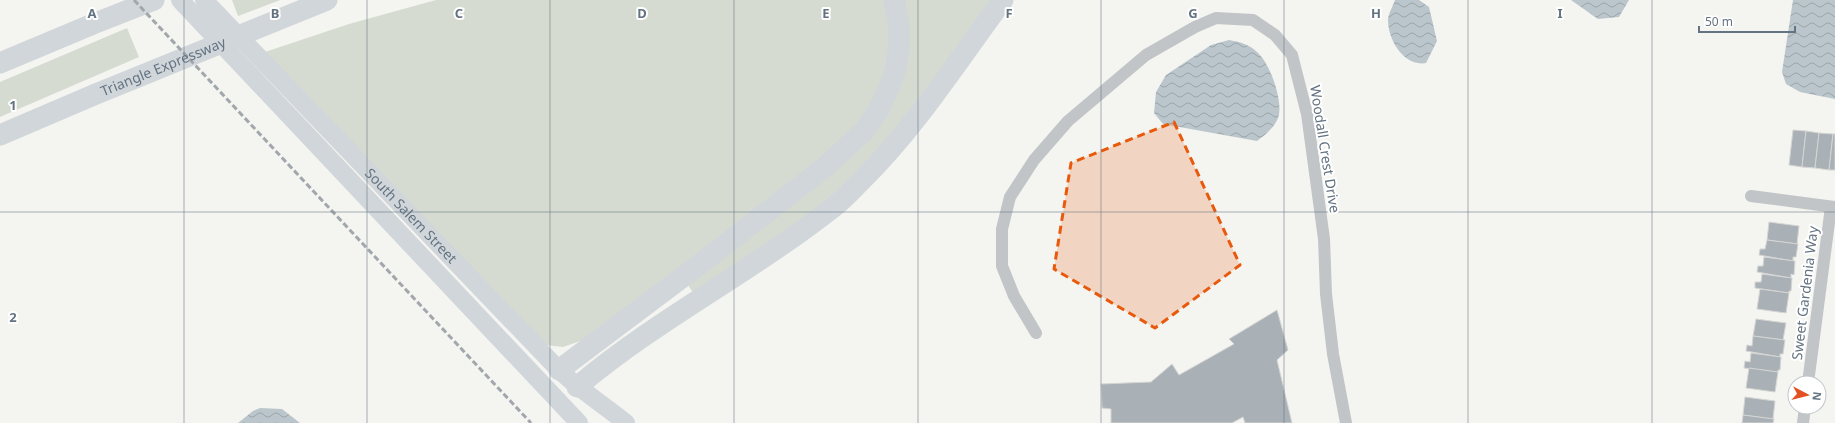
<svg xmlns="http://www.w3.org/2000/svg" width="1835" height="423" font-family="'Noto Sans',sans-serif">
  <style>
    .grass { fill: #d5dbd1 }
    .water { fill: url(#water-waves) }
    .building { fill: #aab1b6; stroke: #d5d5d3 }
    .lines { fill: none; stroke-linecap: round; stroke-linejoin: round }
    .street { stroke: #c1c5c8; stroke-width: 12 }
    .primary { stroke: #d1d6da; stroke-width: 18 }
    .highway { stroke: #d1d6da; stroke-width: 21 }
    .rail { stroke: #a2a7ad; stroke-width: 3; stroke-dasharray: 6 3; stroke-linecap: butt }
    .marked { fill: #e8590c; fill-opacity: 0.2; stroke: #e8590c; stroke-width: 3; stroke-dasharray: 8 5; stroke-linejoin: round }
    .grid { fill: none; stroke: #637381; stroke-width: 1; stroke-opacity: 0.55 }
    .labels { text-anchor: middle; stroke-width: 4; stroke-linejoin: round; paint-order: stroke }
    .street-label { font-size: 14px; fill: #637381; stroke: #fff }
    .grid-label { font-size: 13px; text-anchor: middle; font-weight: bold; fill: #637381; stroke: #fff; stroke-width: 4; stroke-linejoin: round; paint-order: stroke }
  </style>
  <defs>
    <pattern id="water-waves" width="16" height="10" patternUnits="userSpaceOnUse"><rect width="16" height="10" fill="#bac6cb"/><path d="M0 5q4-4 8 0t8 0" fill="none" stroke="#9ba5aa"/></pattern>
  </defs>
  <rect width="100%" height="100%" fill="#f4f4f0"/>
  <g class="grass">
    <path d="M232,0h48l-42,16z"/>
    <path d="M436,0h450l5,24v36l-30,65 -36,34 -242,181 -20,7 -18,-2 -280,-293 84,-28z"/>
    <path d="M902,0h93l-106,144 -65,62 -130,88 -6,-9 182,-148z"/>
    <path d="M127,28l12,29 -139,60v-35z"/>
  </g>
  <g class="water">
    <path d="M1395,0h24l10,7 8,34 -11,22c-22,4 -38,-23 -38,-43 0,-6 5,-14 7,-20z"/>
    <path d="M1571,0h58l-10,17 -21,2z"/>
    <path d="M1793,0h42v99l-35,-7 -14,-8 -4,-12z"/>
    <path d="M1229,40c10,2 20,4 28,12 13,11 27,50 21,66 -4,10 -13,17 -21,23l-94,-17 -9,-11 2,-21 10,-17 45,-30z"/>
    <path d="M260,408l22,1 18,14h-62l15,-12z"/>
  </g>
  <g class="building">
    <path d="M1793,130l13,1 -4,36 -13,-2z"/>
    <path d="M1806,131l13,2 -4,35 -13,-1z"/>
    <path d="M1819,133l14,1 -4,36 -14,-2z"/>
    <path d="M1833,134h2v36h-6z"/>
    <path d="M1769,222l30,4 -2,18 -30,-4z"/>
    <path d="M1767,240l31,4 -2,13h-3v4l-34,-6 1,-6h5z"/>
    <path d="M1764,257l31,4 -1,14 -3,-1v4l-34,-6 1,-6h5z"/>
    <path d="M1762,274l30,4 -1,13h-2v2l-34,-5v-6h6z"/>
    <path d="M1760,289l29,4 -3,20 -29,-4z"/>
    <path d="M1277,310l11,40 -11,10 15,63h-47l-2,-6 -11,6h-121v-14l-9,-1 -1,-24 50,-2 21,-18 7,11 55,-31 -5,-5z"/>
    <path d="M1756,319l30,4 -3,17 -30,-4z"/>
    <path d="M1753,336l32,4 -2,14h-3v3l-34,-6 1,-6 5,1z"/>
    <path d="M1751,353l30,4 -1,13h-2v2l-34,-4 1,-7 5,1z"/>
    <path d="M1749,368l29,4 -3,20 -29,-4z"/>
    <path d="M1745,397l30,4 -2,18 -30,-4z"/>
    <path d="M1743,415l31,4 -1,4h-31z"/>
  </g>
  <g class="lines">
    <g class="street">
      <path d="M1751,196l84,11"/>
      <path d="M1036,333l-22,-37 -12,-30v-37l8,-32 24,-37 34,-39 78,-66 49,-28 21,-9 37,2 22,15 17,20 15,59 17,125 2,55 7,60 13,69"/>
      <path d="M1808,383l23,-176"/>
      <path d="M1803,423l2,-16"/>
    </g>
    <g class="primary">
      <path d="M180,0l399,423"/>
      <path id="s1" d="M204,0l355,370c21,20 45,35 67,53"/>
    </g>
    <g class="highway">
      <path d="M0,63l93,-39 61,-24"/>
      <path id="s2" d="M0,135l96,-41 231,-94"/>
      <path d="M559,370l145,-109 121,-94 40,-37 13,-19 9,-19 8,-21 4,-24v-22l-5,-25"/>
      <path d="M577,387c80,-68 176,-116 258,-181 9,-7 18,-17 26,-25 55,-54 96,-119 142,-181"/>
    </g>
    <path class="rail" d="M134,0l397,423"/>
  </g>
  <path class="marked" d="M1174,122l66,143 -85,63 -101,-59 17,-106z"/>
  <path class="grid" d="M184,0v423M367,0v423M550,0v423M734,0v423M918,0v423M1101,0v423M1284,0v423M1468,0v423M1652,0v423M0,212h1835"/>
  <g class="labels">
    <g class="street-label">
      <text dy="5" stroke="none"><textPath href="#s2" startOffset="177">Triangle Expressway</textPath></text>
      <text transform="translate(1325 149) rotate(81)" y="5">Woodall Crest Drive</text>
      <text dy="5" stroke="none"><textPath href="#s1" startOffset="299">South Salem Street</textPath></text>
      <text transform="translate(1805 293) rotate(-83)" y="5">Sweet Gardenia Way</text>
    </g>
  </g>
  <g class="grid-label">
    <text x="92" y="18">A</text>
    <text x="275" y="18">B</text>
    <text x="459" y="18">C</text>
    <text x="642" y="18">D</text>
    <text x="826" y="18">E</text>
    <text x="1009" y="18">F</text>
    <text x="1193" y="18">G</text>
    <text x="1376" y="18">H</text>
    <text x="1560" y="18">I</text>
    <text x="13" y="110">1</text>
    <text x="13" y="322">2</text>
  </g>
  <g transform="translate(1807 395) rotate(97)"><circle r="19" fill="#ffffff" stroke="#c1c7cd"/>
  <path d="M0-3L7 15L0 10L-7 15Z" fill="#e35121"/>
  <text y="-6" font-size="11" font-weight="bold" text-anchor="middle" fill="#637381">N</text>
  </g>
  <path d="M1699 26v6h96v-6" fill="none" stroke="#637381" stroke-width="2"/>
  <text x="1705" y="26" font-size="12" fill="#637381" stroke="#ffffff" stroke-width="3" paint-order="stroke">50 m</text>
</svg>
